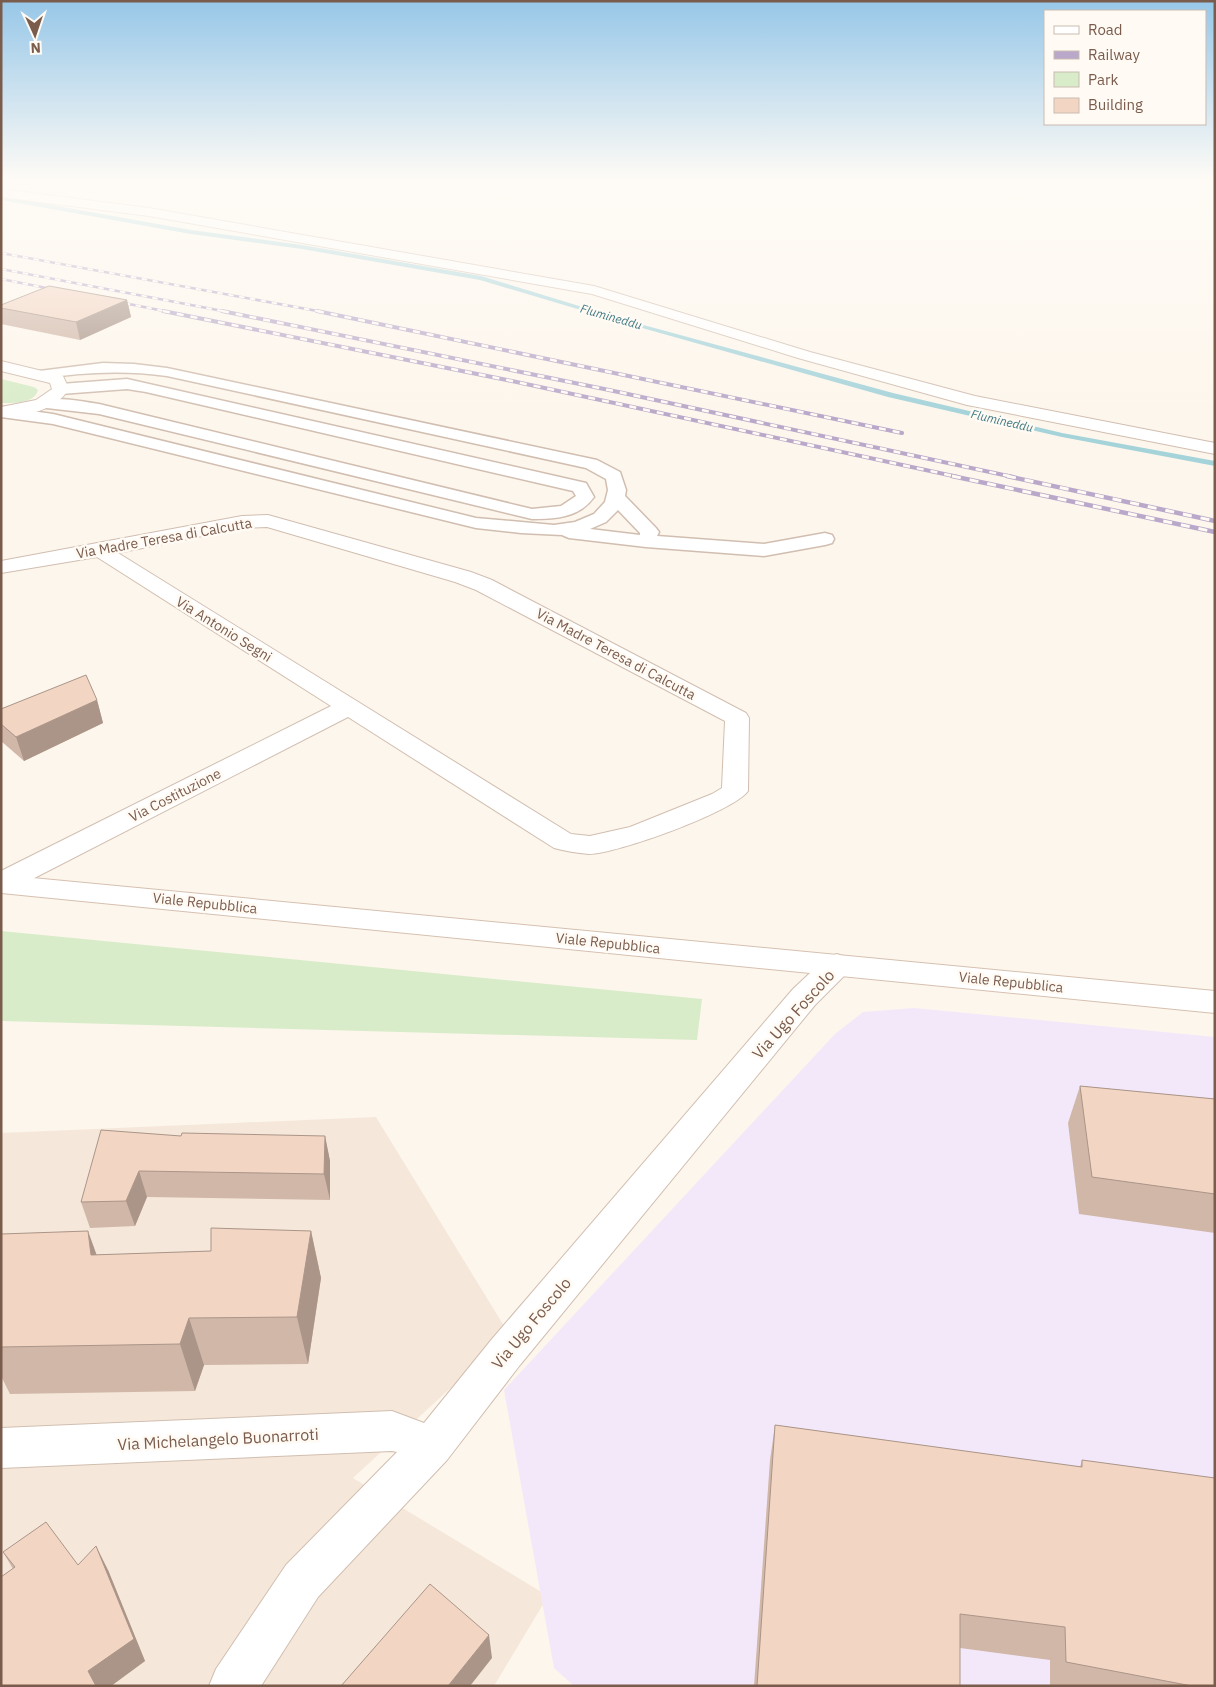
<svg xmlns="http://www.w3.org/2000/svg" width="1216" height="1687" font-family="'IBM Plex Sans',sans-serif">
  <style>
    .residential { fill: #f5e8da }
    .education { fill: #f3e8fa }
    .green { fill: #d8ecc9 }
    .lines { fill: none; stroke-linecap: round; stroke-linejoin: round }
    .stream { fill: #a5d3da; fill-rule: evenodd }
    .lane-casing { stroke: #d1beb0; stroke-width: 3 }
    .street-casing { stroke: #d1beb0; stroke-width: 2 }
    .secondary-casing { stroke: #d6c0b0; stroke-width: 2 }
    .lane { fill: #fff; fill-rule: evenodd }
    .street { fill: #fff; fill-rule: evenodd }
    .secondary { fill: #fff; fill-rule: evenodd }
    .rail-far2-casing { stroke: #b9a8c9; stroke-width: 2.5 }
    .rail-far1-casing { stroke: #b9a8c9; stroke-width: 4 }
    .rail-casing { stroke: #b9a8c9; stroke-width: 4.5 }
    .rail-far2 { stroke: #fffaf3; stroke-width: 2; stroke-dasharray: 5.5; stroke-linecap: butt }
    .rail-far1 { stroke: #fffaf3; stroke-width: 2.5; stroke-dasharray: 7; stroke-linecap: butt }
    .rail { stroke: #fffaf3; stroke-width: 3; stroke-dasharray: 9; stroke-linecap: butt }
    .wall { fill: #d1b7a8 }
    .shaded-wall { fill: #aa9588 }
    .building { fill: #f3d5c3; stroke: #aa9588 }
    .labels { text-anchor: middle; stroke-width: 5; stroke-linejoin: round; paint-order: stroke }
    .far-water-label { font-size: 12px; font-style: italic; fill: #437c86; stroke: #fffaf3 }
    .street-label { font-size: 14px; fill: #7a5c4d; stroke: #fffaf3 }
    .near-street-label { font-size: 16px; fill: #7a5c4d; stroke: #fffaf3 }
  </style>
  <rect width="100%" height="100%" fill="#fdf6ec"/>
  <path class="residential" d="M376,1117l133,217 -156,144 195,118 -54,90h-493v-553z"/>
  <path class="education" d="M914,1008l301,29v649h-641l-20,-18 -50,-278 331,-356 28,-22z"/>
  <g class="green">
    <path d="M1,379l33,8 4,3c-4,14 -25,13 -37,13z"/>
    <path d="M1,931l701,68 -5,41 -696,-19z"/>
  </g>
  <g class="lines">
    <path class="stream" d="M1,196l190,34 111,15 179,31 144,44 268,73 169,40 153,28v5l-153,-29 -174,-40 -267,-75 -141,-42 -178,-31 -111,-15 -190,-34z"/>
    <defs>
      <g id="lane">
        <path d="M103,363l31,1 33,4 430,92 23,12 6,18 -1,6 31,32 3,4 -2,4 107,8 61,-11 7,2 2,4 -2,4 -7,2 -61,11 -118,-9 -77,-9 -7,-3 -41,-2 -45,-5 -423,-104 -52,-7 1,-10 51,7 423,104 78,7 21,-3 19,-8 11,-12 3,-12 -2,-11 -20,-11 -419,-92c-43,-6 -85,-4 -128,3l-5,-1 -2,-3 2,-3 5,-1zM618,510l22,23v2l-50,-6 16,-7z"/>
        <path d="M127,379l459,104 8,14c-15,21 -39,22 -62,22l-433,-105 -61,-7 -2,-3 2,-3c19,-5 42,0 61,3l433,105 29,-3 15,-10 -3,-5 -427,-99 -19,-3 -66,5 -5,-2 -3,-3 3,-3 5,-2z"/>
      </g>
      <g id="street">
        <path d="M1,189l148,19 445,78 216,66 165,44 240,47v11l-248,-49 -169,-47 -206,-64 -443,-78 -148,-19z"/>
        <path d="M1,361l62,15 6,13c-15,23 -42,26 -68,28v-10l35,-7 16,-11 -2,-6 -49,-12z"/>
        <path d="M268,515l203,57 21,8 254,133 3,5 -1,73c-15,21 -132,63 -159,63 -12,-1 -24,-3 -35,-6l-206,-131 -337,173 -10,2v-21l330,-165 -234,-149 -96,16v-12l241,-45zM267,527l188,55 21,8 249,131 -3,67 -10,6 -82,33 -40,9 -19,-2 -453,-281 124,-25z"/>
        <path d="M837,954l11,4 4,7 -4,7 -33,33 -295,360 -73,95 -129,137 -57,89h-52l7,-17 70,-104 111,-113 -5,-1 -391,17v-40l391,-17 32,12 68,-84 301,-350 33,-31z"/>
      </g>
      <path id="secondary" d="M1,875l1214,116v22l-1214,-120z"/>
    </defs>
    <use href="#lane" class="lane-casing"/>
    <use href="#street" class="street-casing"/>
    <use href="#secondary" class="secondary-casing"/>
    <use href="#lane" class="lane"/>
    <use href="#street" class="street"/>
    <use href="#secondary" class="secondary"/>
    <defs>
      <g id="rail-far2">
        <path d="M1,253l322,59"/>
        <path d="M1,269l227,43"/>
        <path d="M1,279l56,11"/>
        <path d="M114,301l55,11"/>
      </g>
      <g id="rail-far1">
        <path d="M163,311l349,70 446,96"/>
        <path d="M222,311l387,79 404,87"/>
        <path d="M317,311l585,122"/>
      </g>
      <g id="rail">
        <path d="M952,476l263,56"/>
        <path d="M1007,476l208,45"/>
      </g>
    </defs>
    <use href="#rail-far2" class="rail-far2-casing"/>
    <use href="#rail-far1" class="rail-far1-casing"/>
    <use href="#rail" class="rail-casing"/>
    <use href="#rail-far2" class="rail-far2"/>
    <use href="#rail-far1" class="rail-far1"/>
    <use href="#rail" class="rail"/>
  </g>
  <g class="wall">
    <path d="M127,300l4,17 -51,23 -79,-16v-19z"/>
    <path d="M97,700l6,23 -79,38 -23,-20v-32z"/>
    <path d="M1080,1086l135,13v134l-136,-19 -11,-91z"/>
    <path d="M181,1136h144l5,25v39l-183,-3 -12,29 -45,2 -9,-26z"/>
    <path d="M311,1231l10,47 -13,86 -104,1 -9,26 -185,3 -9,-18v-142l95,21 115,-4z"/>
    <path d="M775,1425l305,42 2,-7 133,226h-165v-26l-90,-12v38h-206l16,-226z"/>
    <path d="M3,1552l105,18 37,91 -34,25h-110v-109l12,-8z"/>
  </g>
  <g class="shaded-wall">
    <path d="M127,300l4,17 -51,23 -4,-18z"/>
    <path d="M97,700l6,23 -79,38 -8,-24z"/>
    <path d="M325,1136l5,25v39l-6,-26z"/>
    <path d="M139,1171l8,26 -12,29 -9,-25z"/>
    <path d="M88,1231l17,47 -14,-23z"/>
    <path d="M311,1231l10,47 -13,86 -11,-47z"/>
    <path d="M189,1318l15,47 -9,26 -15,-47z"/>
    <path d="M96,1546l12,24 37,91 -34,25h-15l-8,-15z"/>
    <path d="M489,1635l3,23 -22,28h-22z"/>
  </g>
  <g class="building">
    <path d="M49,286l78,14 -51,22 -75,-14v-3z"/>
    <path d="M86,675l11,25 -81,37 -15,-13v-15z"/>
    <path d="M1080,1086l135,13v95l-123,-17z"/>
    <path d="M101,1130l80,6 1,-3 143,3 -1,38 -185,-3 -13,30 -45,1z"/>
    <path d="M211,1228l100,3 -14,86 -108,1 -9,26 -179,3v-113l87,-3 3,24 120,-4z"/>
    <path d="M775,1425l307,42v-7l133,18v208h-23l-126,-24 -1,-35 -105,-13v72h-203z"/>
    <path d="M46,1522l32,43 18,-19 38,93 -46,32 8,15h-95v-89l1,-1 -1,-1v-18l14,-10 -12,-15z"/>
    <path d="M430,1584l59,51 -41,51h-107z"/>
  </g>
  <linearGradient id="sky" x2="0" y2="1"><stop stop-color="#97c7e8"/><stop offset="0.43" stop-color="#fefbf6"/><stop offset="1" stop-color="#fefbf6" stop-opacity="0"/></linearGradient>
  <rect width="1216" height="417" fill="url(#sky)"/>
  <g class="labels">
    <g class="far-water-label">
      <text transform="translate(611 317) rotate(16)" y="4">Flumineddu</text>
      <text transform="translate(1002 421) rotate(13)" y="4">Flumineddu</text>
    </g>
    <g class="street-label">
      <text transform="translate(164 538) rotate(-10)" y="5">Via Madre Teresa di Calcutta</text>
      <text transform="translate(224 629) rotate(32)" y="5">Via Antonio Segni</text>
      <text transform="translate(616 654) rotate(28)" y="5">Via Madre Teresa di Calcutta</text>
      <text transform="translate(175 795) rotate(-27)" y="5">Via Costituzione</text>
      <text transform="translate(205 903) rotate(6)" y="5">Viale Repubblica</text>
      <text transform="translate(608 943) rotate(6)" y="5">Viale Repubblica</text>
      <text transform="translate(1011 982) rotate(6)" y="5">Viale Repubblica</text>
    </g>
    <g class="near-street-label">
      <text transform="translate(793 1014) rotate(-48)" y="6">Via Ugo Foscolo</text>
      <text transform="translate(531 1323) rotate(-50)" y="6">Via Ugo Foscolo</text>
      <text transform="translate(218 1439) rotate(-3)" y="6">Via Michelangelo Buonarroti</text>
    </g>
  </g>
  <rect width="1216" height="1687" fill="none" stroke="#7a5c4d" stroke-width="5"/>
  <rect x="1044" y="10" width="162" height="115" fill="#fffaf3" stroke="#cabbb1"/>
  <rect x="1054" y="26" width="25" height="8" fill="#ffffff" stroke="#cabbb1"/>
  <text x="1088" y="35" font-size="15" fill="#7a5c4d">Road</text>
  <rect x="1054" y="51" width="25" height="8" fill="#b9a8c9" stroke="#cabbb1"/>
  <text x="1088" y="60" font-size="15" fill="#7a5c4d">Railway</text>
  <rect x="1054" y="72" width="25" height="15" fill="#d8ecc9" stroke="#cabbb1"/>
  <text x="1088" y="85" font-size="15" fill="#7a5c4d">Park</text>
  <rect x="1054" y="98" width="25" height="15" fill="#f3d5c3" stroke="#cabbb1"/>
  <text x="1088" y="110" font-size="15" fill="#7a5c4d">Building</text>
  <g transform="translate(35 35) rotate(177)" stroke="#fffaf3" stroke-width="4" paint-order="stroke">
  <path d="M0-4L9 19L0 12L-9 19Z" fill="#7a5c4d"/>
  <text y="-8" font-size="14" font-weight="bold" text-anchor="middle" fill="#7a5c4d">N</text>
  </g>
</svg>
